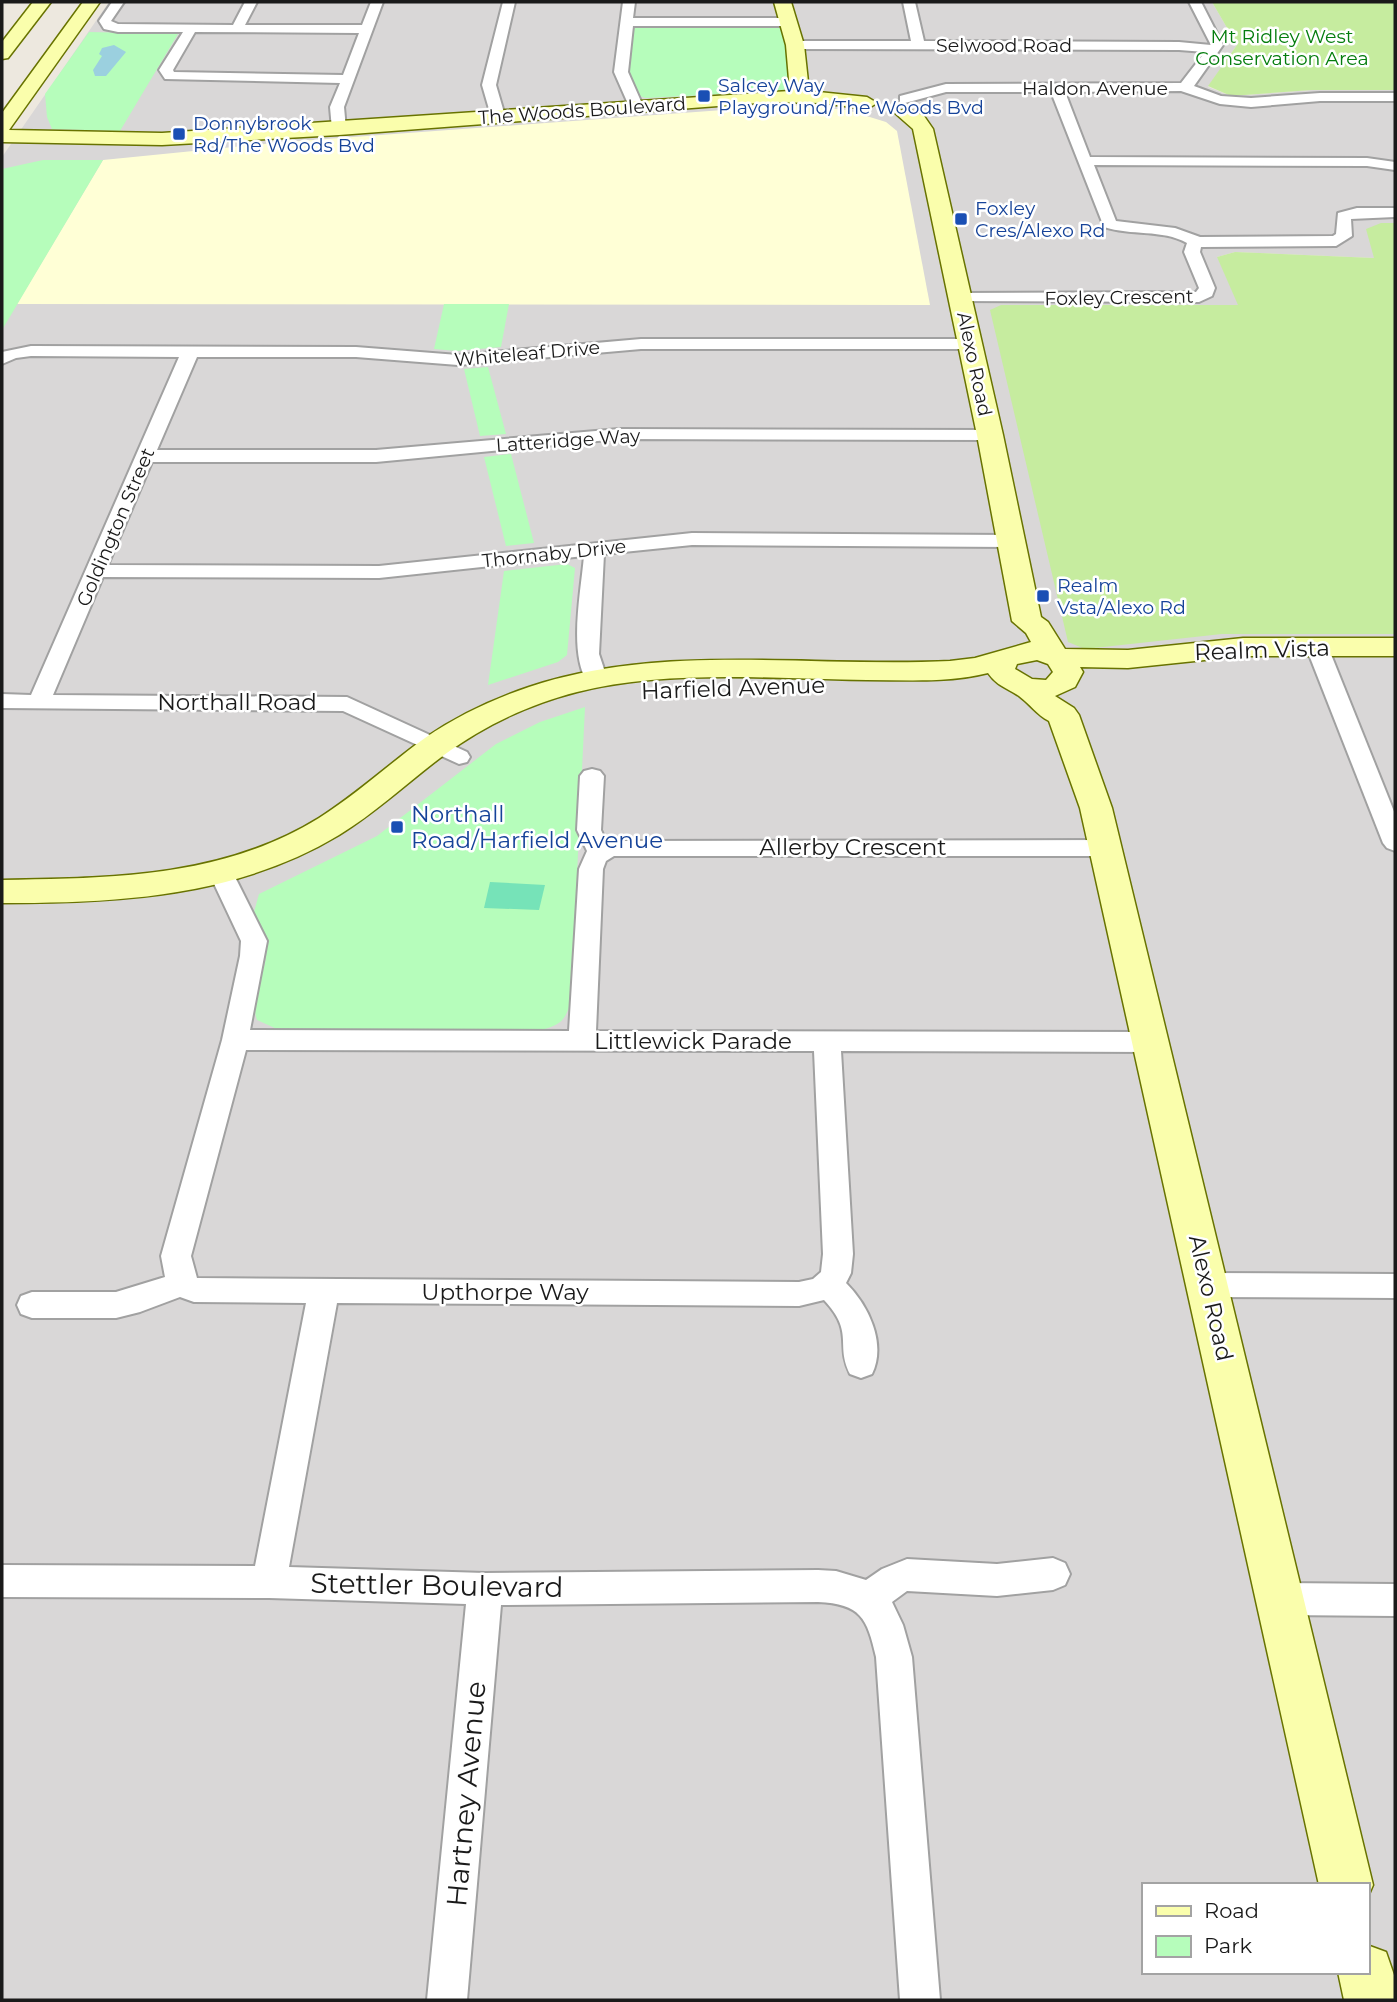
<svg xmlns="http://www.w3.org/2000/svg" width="1397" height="2002" font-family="Montserrat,sans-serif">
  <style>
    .residential { fill: #d9d7d7; fill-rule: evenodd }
    .education { fill: #ffffd6 }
    .grass { fill: #c6ec9f }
    .park { fill: #b6fdbb }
    .pitch { fill: #76e3b8 }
    .water { fill: #9bd0df }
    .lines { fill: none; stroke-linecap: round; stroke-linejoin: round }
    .street-casing { stroke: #a1a1a1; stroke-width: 4 }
    .secondary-casing { stroke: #687300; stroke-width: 3 }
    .street { fill: #fff; fill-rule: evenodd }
    .secondary { fill: #fafeac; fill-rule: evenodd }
    .transit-dot { fill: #1a4fb4; stroke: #fff; stroke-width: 2.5 }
    .labels { text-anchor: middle; stroke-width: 5; stroke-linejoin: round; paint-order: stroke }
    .far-park-label { font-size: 19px; fill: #047d0d; stroke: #fff }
    .far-street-label { font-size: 19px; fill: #1a1a1a; stroke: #fff }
    .far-transit-label { font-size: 19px; fill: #164399; stroke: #fff; text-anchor: start }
    .street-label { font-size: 23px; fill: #1a1a1a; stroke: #fff }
    .transit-label { font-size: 23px; fill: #164399; stroke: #fff; text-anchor: start }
    .near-street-label { font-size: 28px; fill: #1a1a1a; stroke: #fff }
  </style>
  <rect width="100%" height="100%" fill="#ede8df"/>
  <path class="residential" d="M109,2h1103l25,43 -29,42 23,9 81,-6h83v133h-14l-6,35 -140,-6 -18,5 178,48v1695h-1393v-1843zM1143,1885h224v87h-224z"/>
  <path class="education" d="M790,105l57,5 39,12 11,9 33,174 -913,-1 86,-144 182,-18z"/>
  <g class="grass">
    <path d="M1212,2h183v88h-83l-81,6 -23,-10 29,-41z"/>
    <path d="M1381,223h14v411h-173l-137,15 -17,-7 -78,-332 11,-5h237l-21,-48 18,-5 139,6 -8,-29z"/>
  </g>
  <g class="park">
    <path d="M637,26h142l4,2 8,57 -10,6 -135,7 -7,-2 -10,-21 4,-47z"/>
    <path d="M89,32l89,2 -58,97 -68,-2 -5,-12 -2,-23z"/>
    <path d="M43,160h60l-101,170v-161z"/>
    <path d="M444,304h65l-8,43 -44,4 -23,-2z"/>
    <path d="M488,367l18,67 -26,2 -16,-67z"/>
    <path d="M511,454l23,89 -28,3 -22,-89z"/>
    <path d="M567,564l8,4 -8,87 -9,7 -70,23 16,-114z"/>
    <path d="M585,707l-14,293c-5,20 -10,25 -30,30l-264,-1 -20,-9c-9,-25 13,-50 9,-77 -1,-10 -8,-22 -12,-31l5,-18 118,-58 119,-92 44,-22z"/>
  </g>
  <path class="pitch" d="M490,882l55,3 -6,25 -55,-2z"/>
  <path class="water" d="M114,45l12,7 -20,24h-11l-2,-6 9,-14 -3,-2 3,-6z"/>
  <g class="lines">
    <defs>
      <g id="street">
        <path d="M112,2h12l-13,19 7,3 115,1 12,-23h12l-12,23h117l9,-23h12l-39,105 2,22 -7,4 -7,-4 -2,-22 10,-24 -175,-4 -6,-9 24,-38h-65l-14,-3 -5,-8zM195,32l164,1 -16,42 -169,-3 -1,-2z"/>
        <path d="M503,2h12l-19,83 9,31 -7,4 -7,-4 -9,-31z"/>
        <path d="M623,2h12l-2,16h155l6,4 -6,4h-155l-5,46 15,34 -7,4 -7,-4 -15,-34z"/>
        <path d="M903,2h12l9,39 255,1 32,3 -22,-43h12l22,43 -29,41 27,10 30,2 69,-5h75v8h-75l-69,6 -31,-3 -39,-13 -116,1 25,65 277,1 28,4v8l-28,-4 -273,-1 22,56 59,7 25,9 133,-1 3,-2 2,-21 19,-5h38v9l-44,2 1,17 -16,10 -135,1 -1,5 15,36 -3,8 -13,6 -244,-1 -2,-3 8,-5 235,-1 3,-4 -15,-36 3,-9c-25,-14 -56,-7 -83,-16l-53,-135h-105l-41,11 -5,-1v-6l46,-12 235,-1 24,-31 -26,-2 -384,-1 -6,-4 6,-4h116z"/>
        <path d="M641,339h329l8,5 -8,5h-329l-183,16 -102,-8h-159l-40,93h219l243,-21 371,1 9,5 -9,5 -371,-1 -243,23h-224l-44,103 271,1 313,-33 319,2 7,2 3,4 -3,4 -7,2 -319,-2 -88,9 -5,100 8,24 -3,5h-16c-20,-29 -7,-92 -4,-127l-205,22 -276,-1 -50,118 294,2 120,55 3,5 -3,5 -8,2 -116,-53 -341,-3v-14l29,1 148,-338 -148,-1 -15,2 -14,6v-12l29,-6 325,1 102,8z"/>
        <path d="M1317,641l8,1 3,5 67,167v37l-8,-3 -4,-5 -77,-196 3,-5z"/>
        <path d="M592,769l8,2 4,5 -3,54 5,11 501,-1 9,2 3,6 -3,6 -9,2h-493l-8,5 -3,8 -7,162 556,1 9,3 4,7 -4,7 -9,3 -311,-1 12,203 -2,19 -5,10c22,22 41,60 26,91l-11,4 -11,-4c-15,-30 5,-41 -26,-74l-25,6 -462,-3 -48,264 196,6 333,-3 18,1 30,9 16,-11 25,-10 90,5 56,-6 12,5 5,11 -5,11 -12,5 -56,6 -90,-5 -15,11 11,23 9,32 28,343h-40l-24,-343c-9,-39 -15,-53 -58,-55l-317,3 -34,395h-40l39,-396 -197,-6 -267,-1v-32l253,1 51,-263 -112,-1 -14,-5 -40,15 -24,6h-84l-11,-4 -4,-9 4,-9 11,-4h84l49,-15 -4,-21 61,-216 18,-84 1,-15 -33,-70 3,-6 9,-2 9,2 38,76 -17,89 319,1 10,-162 8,-18 -10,-21 3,-54 4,-5zM246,1050l568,1 9,203 -2,18 -8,7 -14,3 -602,-4 -6,-22z"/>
        <path d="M1208,1273l187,1v24l-187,-1 -11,-3 -4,-9 4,-9z"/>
        <path d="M1281,1583l114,1v32l-114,-1 -12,-5 -5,-11 5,-11z"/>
      </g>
      <g id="secondary">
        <path d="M33,2h18l-43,56 -6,1v-17z"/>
        <path d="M83,2h17l-91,128 153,3 628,-42 -4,-46 -12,-43h17l13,43 5,46 58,6 10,6 -10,6 -46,-6 -52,-1 -430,33 -177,10 -160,-3v-29z"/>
        <path d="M906,108l18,8 9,13 70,306 38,182 7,5 17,27 63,1 115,-12h152v18h-152l-115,12 -48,-1 3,5 -8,15 -20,9 19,12 5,7 33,93 261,1077 -6,14v-14h-48l-239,-1077 -31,-87c-12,-6 -19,-17 -30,-25 -12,-8 -22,-10 -31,-23 -39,10 -81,7 -121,7 -93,-1 -199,-11 -290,12 -47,12 -94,34 -133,63 -35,26 -67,57 -105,80 -103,62 -220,68 -337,68v-23c110,-2 220,-2 317,-62 38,-24 70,-54 106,-80 32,-22 68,-39 104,-51 135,-45 281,-19 421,-26l25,-3 56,-16 -5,-9 -14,-12 -35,-186 -64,-306 -17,-15zM1037,660l11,4 5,8 -7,8 -14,-1 -17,-10 2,-5z"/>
        <path d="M1367,1945l19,7 9,26v22h-51l-6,-28h29z"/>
      </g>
    </defs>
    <use href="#street" class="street-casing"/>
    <use href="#secondary" class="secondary-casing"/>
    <use href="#street" class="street"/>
    <use href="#secondary" class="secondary"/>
  </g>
  <g class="transit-dot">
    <rect x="697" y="89" width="14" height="14" rx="3.5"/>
    <rect x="172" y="127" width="14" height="14" rx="3.5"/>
    <rect x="954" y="212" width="14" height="14" rx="3.5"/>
    <rect x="1036" y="589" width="14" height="14" rx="3.5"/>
    <rect x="390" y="820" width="14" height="14" rx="3.5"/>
  </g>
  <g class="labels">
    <g class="far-park-label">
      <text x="1282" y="43">Mt Ridley West<tspan x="1282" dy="22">Conservation Area</tspan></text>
    </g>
    <g class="far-street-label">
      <text x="1004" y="52">Selwood Road</text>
      <text x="1095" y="95">Haldon Avenue</text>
      <text transform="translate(582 110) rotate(-4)" y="7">The Woods Boulevard</text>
      <text transform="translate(1119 297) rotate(-1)" y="7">Foxley Crescent</text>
      <text transform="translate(527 353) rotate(-5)" y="7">Whiteleaf Drive</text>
      <text transform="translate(975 364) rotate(78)" y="7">Alexo Road</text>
      <text transform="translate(568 440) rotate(-4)" y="7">Latteridge Way</text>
      <text transform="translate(115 527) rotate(-67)" y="7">Goldington Street</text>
      <text transform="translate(554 553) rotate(-6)" y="7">Thornaby Drive</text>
    </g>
    <g class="far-transit-label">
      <text x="718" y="92">Salcey Way<tspan x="718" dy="22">Playground/The Woods Bvd</tspan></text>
      <text x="193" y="130">Donnybrook<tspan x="193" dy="22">Rd/The Woods Bvd</tspan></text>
      <text x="975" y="215">Foxley<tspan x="975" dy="22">Cres/Alexo Rd</tspan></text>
      <text x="1057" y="592">Realm<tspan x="1057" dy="22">Vsta/Alexo Rd</tspan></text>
    </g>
    <g class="street-label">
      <text transform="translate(1262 650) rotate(-2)" y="8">Realm Vista</text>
      <text transform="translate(733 688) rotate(-2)" y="8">Harfield Avenue</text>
      <text x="237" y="710">Northall Road</text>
      <text x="853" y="855">Allerby Crescent</text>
      <text x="693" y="1049">Littlewick Parade</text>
      <text x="505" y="1300">Upthorpe Way</text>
      <text transform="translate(1211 1298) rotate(77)" y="8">Alexo Road</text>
    </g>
    <g class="transit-label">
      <text x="411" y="822">Northall<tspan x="411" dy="26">Road/Harfield Avenue</tspan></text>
    </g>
    <g class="near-street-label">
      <text transform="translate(437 1585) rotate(1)" y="10">Stettler Boulevard</text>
      <text transform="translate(466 1794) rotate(-85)" y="10">Hartney Avenue</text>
    </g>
  </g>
  <rect width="1397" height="2002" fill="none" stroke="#1a1a1a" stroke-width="7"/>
  <rect x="1142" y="1883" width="228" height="91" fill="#ffffff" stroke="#a3a3a3" stroke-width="2"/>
  <rect x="1156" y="1906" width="35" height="10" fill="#fafeac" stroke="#a3a3a3" stroke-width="2"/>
  <text x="1204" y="1918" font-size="21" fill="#1a1a1a">Road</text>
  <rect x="1156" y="1936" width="35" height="21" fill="#b6fdbb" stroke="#a3a3a3" stroke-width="2"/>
  <text x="1204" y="1953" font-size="21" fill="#1a1a1a">Park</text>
</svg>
